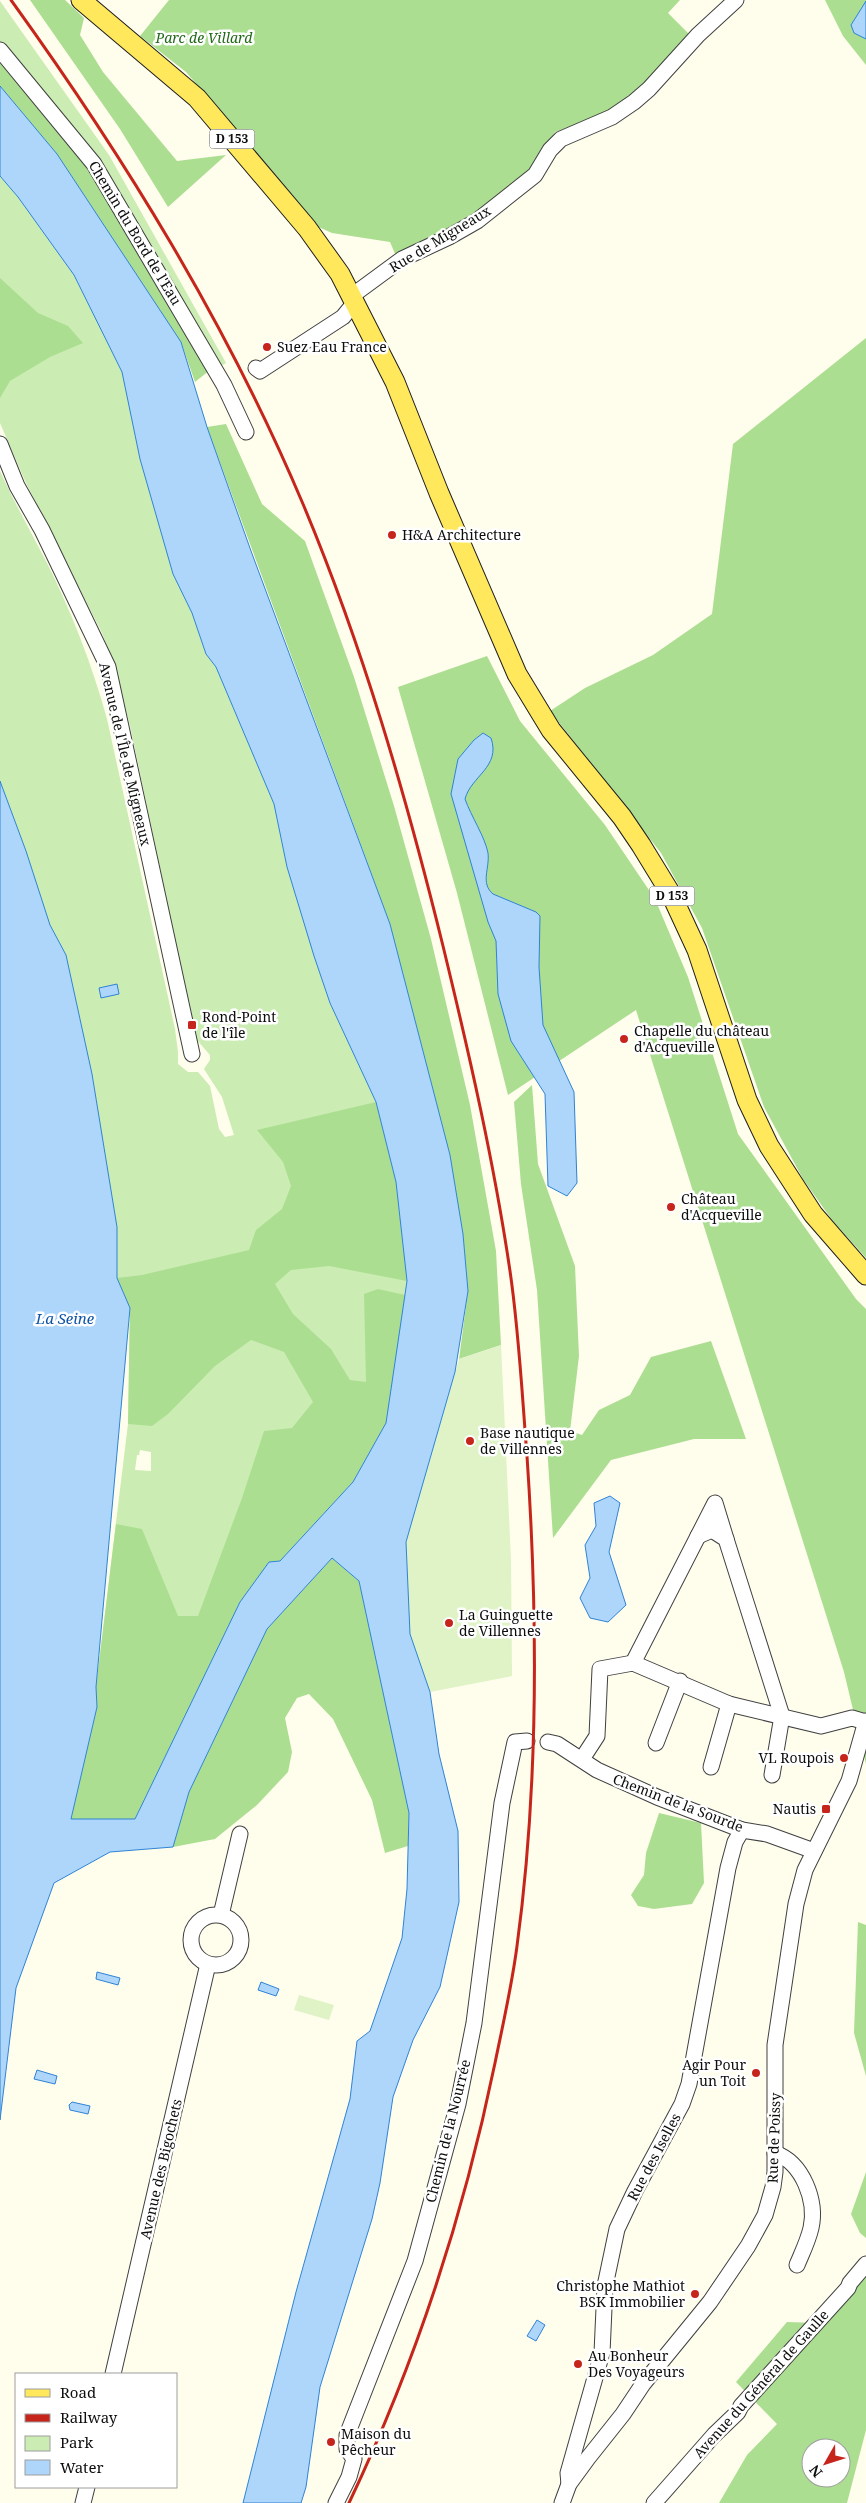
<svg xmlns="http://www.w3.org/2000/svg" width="866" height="2503" font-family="'Noto Serif',serif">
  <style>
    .green { fill: #cbecb3; fill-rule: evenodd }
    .forest { fill: #acde92; fill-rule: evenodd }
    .pitch { fill: #dff3c6 }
    .water { fill: #add6fa; stroke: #2f83d6 }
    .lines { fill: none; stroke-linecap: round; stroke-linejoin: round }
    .minor-casing { stroke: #404040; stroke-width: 17 }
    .major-casing { stroke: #1e1e1e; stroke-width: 21 }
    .minor { stroke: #fff; stroke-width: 15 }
    .major { stroke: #ffe85c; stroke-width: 19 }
    .rail { stroke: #c6251c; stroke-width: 3 }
    .poi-dot { fill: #c6251c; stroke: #fff; stroke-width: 2 }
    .labels { text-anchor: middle; stroke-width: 5; stroke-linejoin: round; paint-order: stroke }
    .shield { fill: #fff; stroke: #565656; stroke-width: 1 }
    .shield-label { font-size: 12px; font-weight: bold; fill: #0d0d0d }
    .park-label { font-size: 14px; font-style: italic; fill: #216819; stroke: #fff }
    .street-label { font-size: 14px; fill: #0d0d0d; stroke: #fff }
    .poi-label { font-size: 14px; fill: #0d0d0d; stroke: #fff; text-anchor: start }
    .water-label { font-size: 15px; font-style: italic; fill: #0e55a6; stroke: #fff }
  </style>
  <rect width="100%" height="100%" fill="#fffdec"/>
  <g class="green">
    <path d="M0,1l109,154 117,208 -7,4 -219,-322z"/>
    <path d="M0,176l18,21 56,78 48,97 18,87 33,115 19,39 14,41 10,13 58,137 13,63 43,136 46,99 31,179 -21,142 -146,179 -46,96 -97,9 -1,-20 32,-263 2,-116 -13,-30v-51l-25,-153 -26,-119 -16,-30 -24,-74 -26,-70v-310c14,31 31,61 47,92 25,50 45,102 60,156l68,310 3,23v12l10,8h10l12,14 9,43 6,8 9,-2 -12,-38 -18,-28 6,-9v-5l-13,-15 -2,-6 -65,-308 -17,-64 -11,-29 -76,-150 -26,-60zM140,1450l11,2v19l-16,-1 2,-15h2z"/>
  </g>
  <g class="forest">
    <path d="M30,0h35l19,18 -4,17 23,37 74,89 49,-6 -58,52 -48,-78z"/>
    <path d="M169,0h511l-12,13 21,21 -43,47 -26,22 -37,23 -2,-3 -26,9 -26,43 -67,49 -66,32 -6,-14 -58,-9 -18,-8 -43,-54 -85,-99 -46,-36z"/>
    <path d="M825,0h41v65l-23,-29z"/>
    <path d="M0,57l90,107 120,206 -15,12 -14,-40 -124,-188 -57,-68z"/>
    <path d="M0,278l38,35 30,13 15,17 -33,14 -40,24 -10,17z"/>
    <path d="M866,338v920l-34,-38 -29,-41 -39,-72 -62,-179 -41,-75 -111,-142 35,-23 68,-33 59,-41 21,-170z"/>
    <path d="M226,424l36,80 43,37 49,136 40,129 37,133 39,166 26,146 5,94 -42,14 9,-68 -5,-57 -13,-79 -60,-231 -183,-497z"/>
    <path d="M487,656l33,65 85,104 50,74 33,78 50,157 118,165 10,10v455l-22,-92 -208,-662 -128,85 -51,-202 -59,-206z"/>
    <path d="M532,1085l6,79 37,102 4,90 -9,75 12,4 17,-25 31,-15 21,-38 60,-16 35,98h-52l-83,21 -58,78 -16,-248 -16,-106 -7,-82z"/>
    <path d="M376,1102l20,80 11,99 -78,-15 -38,4 -16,14 18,30 38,35 19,31 16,2 -2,-88 14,-5 27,6 -19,128 -33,59 -73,79 -11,1 -29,40 -105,217h-64l26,-112 -1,-20 20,-163 26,5 36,87h20l44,-118 22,-67 28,-3 21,-26 -29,-50 -33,-12 -36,26 -47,48 -16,12 -24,-2 2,-116 -13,-30 25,-3 107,-25 7,-20 26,-21 9,-23 -8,-24 -26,-32z"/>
    <path d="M332,1558l27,23 50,232 -1,33 -23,7 -13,-53 -39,-81 -24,-25 -12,4 -12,20 7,34 -4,20 -31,33 -42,34 -42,8 16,-55 78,-163z"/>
    <path d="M659,1813l42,10 3,60 -12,21 -38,5 -16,-3 -7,-11 13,-20 2,-22z"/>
    <path d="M858,1922l8,3v151l-12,-43z"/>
    <path d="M866,2172v66l-6,-5 -9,-19z"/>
    <path d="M866,2272v158l-19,73h-128l28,-48 30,-31 -41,-42 51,-60 29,1zM811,2448h30v30h-30z"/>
  </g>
  <g class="pitch">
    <path d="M501,1345l10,215 1,116 -82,16 -24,-68v-82l53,-183z"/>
    <path d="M299,1995l35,10 -5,15 -35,-10z"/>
  </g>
  <g class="water">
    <path d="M866,1v38l-12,-6 -3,-8z"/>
    <path d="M0,86l57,68 124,188 26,85 44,124 139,373 60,231 13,79 5,57 -13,81 -49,170 4,92 20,58 9,62 19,77 1,71 -19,85 -27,53 -20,57 -13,86 -8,36 -52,168 -14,100 -5,16h-58l53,-211 54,-193 7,-58 13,-10 32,-93 5,-49 2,-76 -50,-232 -27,-23 -65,71 -78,163 -16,55 -63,5 -56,31 -38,105 -16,132v-1339l26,70 24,74 16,30 26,119 25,153v51l13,30 -34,379 1,20 -26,112h64l105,-217 29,-40 11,-1 73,-79 33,-59 21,-142 -11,-99 -20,-80 -46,-99 -16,-47 -27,-89 -13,-63 -58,-137 -10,-13 -14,-41 -19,-39 -33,-115 -18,-87 -48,-97 -56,-78 -18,-21z"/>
    <path d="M483,733l8,5c10,29 -20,38 -26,61 6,17 20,38 23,54 2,15 -8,30 5,41l43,18 4,4 -1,51 4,58 31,67 3,91 -10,13 -19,-10 -3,-92 -34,-53 -13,-47 -2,-53 -8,-19 -37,-128 7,-35 16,-19z"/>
    <path d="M117,984l2,10 -18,4 -2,-10z"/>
    <path d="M610,1496l10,7 -11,49 17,53 -18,17 -18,-4 -10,-20 10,-20 -5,-33 11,-19 -2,-23z"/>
    <path d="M97,1972l23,6 -2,7 -22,-6z"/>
    <path d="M261,1982l18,7 -3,7 -18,-6z"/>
    <path d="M37,2070l20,6 -2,8 -21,-5z"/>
    <path d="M72,2102l18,4 -2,8 -18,-4 -1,-5z"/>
    <path d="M537,2320l8,5 -9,16 -9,-5z"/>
  </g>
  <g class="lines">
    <defs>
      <g id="minor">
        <path d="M0,50l94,114 130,221 22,47"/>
        <path d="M256,368l4,3 83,-54 9,-11 1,-11 49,-36 47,-22 28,-16 58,-46 15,-25 11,-11 51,-22 22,-15 15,-13 49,-54 38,-35"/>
        <path d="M0,444l17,42 25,44 66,137 84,387"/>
        <path d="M698,1536l14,-6 14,9 56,177 -10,59"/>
        <path d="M633,1663l96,41 92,22 31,-8 14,4"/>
        <path d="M633,1663l82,-160 11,36"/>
        <path d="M548,1742l9,2 40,26 60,27 85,33 25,4 47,17"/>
        <path d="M656,1743l24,-62"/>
        <path d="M582,1759l15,-23 3,-67 33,-6"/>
        <path d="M711,1767l18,-63"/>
        <circle cx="216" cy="1940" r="25"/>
        <path d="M221,1915l19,-81"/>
        <path d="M775,2153c28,10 42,48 36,75 -3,13 -9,25 -14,37"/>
        <path d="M113,2374l95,-410"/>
        <path d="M569,2484l-1,-11 34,-120 3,-67 12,-57 18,-38 47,-87 7,-20 39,-216 7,-26 7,-12"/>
        <path d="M83,2503l4,-16"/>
        <path d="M336,2503l13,-26 5,-18 -7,-10v-14l68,-174 43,-157 16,-81 28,-220 13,-61 12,-1"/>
        <path d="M562,2503l7,-19 19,-26 35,-44 20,-30 67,-82 38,-56 17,-31 8,-28 2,-15v-127l21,-141 9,-34 44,-89 17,-60"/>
        <path d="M654,2503l60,-68 24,-23 3,-6 107,-118 2,-5 16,-19"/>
      </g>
      <path id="major" d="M81,0l116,98 110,130 33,46 55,108 44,111 78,181 34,56 71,87 19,28 30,49 26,56 50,150 22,46 44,68 53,61"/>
    </defs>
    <use href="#minor" class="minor-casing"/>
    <use href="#major" class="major-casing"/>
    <use href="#minor" class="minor"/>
    <use href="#major" class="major"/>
    <path class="rail" d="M11,0c114,158 216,324 292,504 60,143 103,292 140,442 26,107 51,216 67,325 9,61 12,123 17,185 11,162 12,328 -10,490 -5,39 -14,78 -22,117 -31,151 -80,301 -146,440"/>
  </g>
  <g class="poi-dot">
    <circle cx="267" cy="347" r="5"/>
    <circle cx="392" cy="535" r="5"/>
    <rect x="187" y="1020" width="10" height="10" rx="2.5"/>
    <circle cx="624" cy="1039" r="5"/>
    <circle cx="671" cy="1207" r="5"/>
    <circle cx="470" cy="1441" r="5"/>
    <circle cx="449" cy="1623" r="5"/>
    <circle cx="844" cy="1758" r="5"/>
    <rect x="821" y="1804" width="10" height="10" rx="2.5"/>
    <circle cx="756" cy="2073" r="5"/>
    <circle cx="695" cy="2294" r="5"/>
    <circle cx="578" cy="2364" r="5"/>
    <circle cx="331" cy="2442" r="5"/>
  </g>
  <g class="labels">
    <g class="shield">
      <rect x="209.5" y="129.5" width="45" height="19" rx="4"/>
      <rect x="649.5" y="886.5" width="45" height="19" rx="4"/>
    </g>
    <g class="shield-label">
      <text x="232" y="143">D 153</text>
      <text x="672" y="900">D 153</text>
    </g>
    <g class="park-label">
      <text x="204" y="43">Parc de Villard</text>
    </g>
    <g class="street-label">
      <text transform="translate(135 233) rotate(59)" y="5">Chemin du Bord de l'Eau</text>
      <text transform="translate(440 239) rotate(-31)" y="5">Rue de Migneaux</text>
      <text transform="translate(125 754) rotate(77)" y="5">Avenue de l'Île de Migneaux</text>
      <text transform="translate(678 1803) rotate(21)" y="5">Chemin de la Sourde</text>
      <text transform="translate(448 2131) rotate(-76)" y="5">Chemin de la Nourrée</text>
      <text transform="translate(774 2138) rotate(-88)" y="5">Rue de Poissy</text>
      <text transform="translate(654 2157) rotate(-62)" y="5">Rue des Iselles</text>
      <text transform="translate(161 2169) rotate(-77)" y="5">Avenue des Bigochets</text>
      <text transform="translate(761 2384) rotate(-48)" y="5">Avenue du Général de Gaulle</text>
    </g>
    <g class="poi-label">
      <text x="277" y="352">Suez Eau France</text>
      <text x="402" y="540">H&amp;A Architecture</text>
      <text x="202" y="1022">Rond-Point<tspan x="202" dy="16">de l'île</tspan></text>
      <text x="634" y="1036">Chapelle du château<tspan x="634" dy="16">d'Acqueville</tspan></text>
      <text x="681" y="1204">Château<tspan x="681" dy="16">d'Acqueville</tspan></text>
      <text x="480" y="1438">Base nautique<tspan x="480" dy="16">de Villennes</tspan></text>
      <text x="459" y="1620">La Guinguette<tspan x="459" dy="16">de Villennes</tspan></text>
      <text x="834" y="1763" text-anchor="end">VL Roupois</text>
      <text x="816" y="1814" text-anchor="end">Nautis</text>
      <text x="746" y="2070" text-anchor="end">Agir Pour<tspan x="746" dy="16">un Toit</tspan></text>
      <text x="685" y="2291" text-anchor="end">Christophe Mathiot<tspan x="685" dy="16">BSK Immobilier</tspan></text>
      <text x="588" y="2361">Au Bonheur<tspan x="588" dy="16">Des Voyageurs</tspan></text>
      <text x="341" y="2439">Maison du<tspan x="341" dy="16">Pêcheur</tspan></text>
    </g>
    <g class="water-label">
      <text x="65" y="1324">La Seine</text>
    </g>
  </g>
  <rect x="15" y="2373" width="162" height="115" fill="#ffffff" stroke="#9e9e9e"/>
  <rect x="25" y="2389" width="25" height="8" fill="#ffe85c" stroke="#9e9e9e"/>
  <text x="60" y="2398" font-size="15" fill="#0d0d0d">Road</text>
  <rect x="25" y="2414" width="25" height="8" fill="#c6251c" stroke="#9e9e9e"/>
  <text x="60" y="2423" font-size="15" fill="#0d0d0d">Railway</text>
  <rect x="25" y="2436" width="25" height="15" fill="#cbecb3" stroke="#9e9e9e"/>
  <text x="60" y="2448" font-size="15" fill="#0d0d0d">Park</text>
  <rect x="25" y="2460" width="25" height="15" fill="#add6fa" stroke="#9e9e9e"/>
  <text x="60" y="2473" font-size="15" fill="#0d0d0d">Water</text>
  <g transform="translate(826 2463) rotate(231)"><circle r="24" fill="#ffffff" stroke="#9e9e9e"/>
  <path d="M0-4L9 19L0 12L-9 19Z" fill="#c6251c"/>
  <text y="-8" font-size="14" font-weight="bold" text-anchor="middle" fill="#0d0d0d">N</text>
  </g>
</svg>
